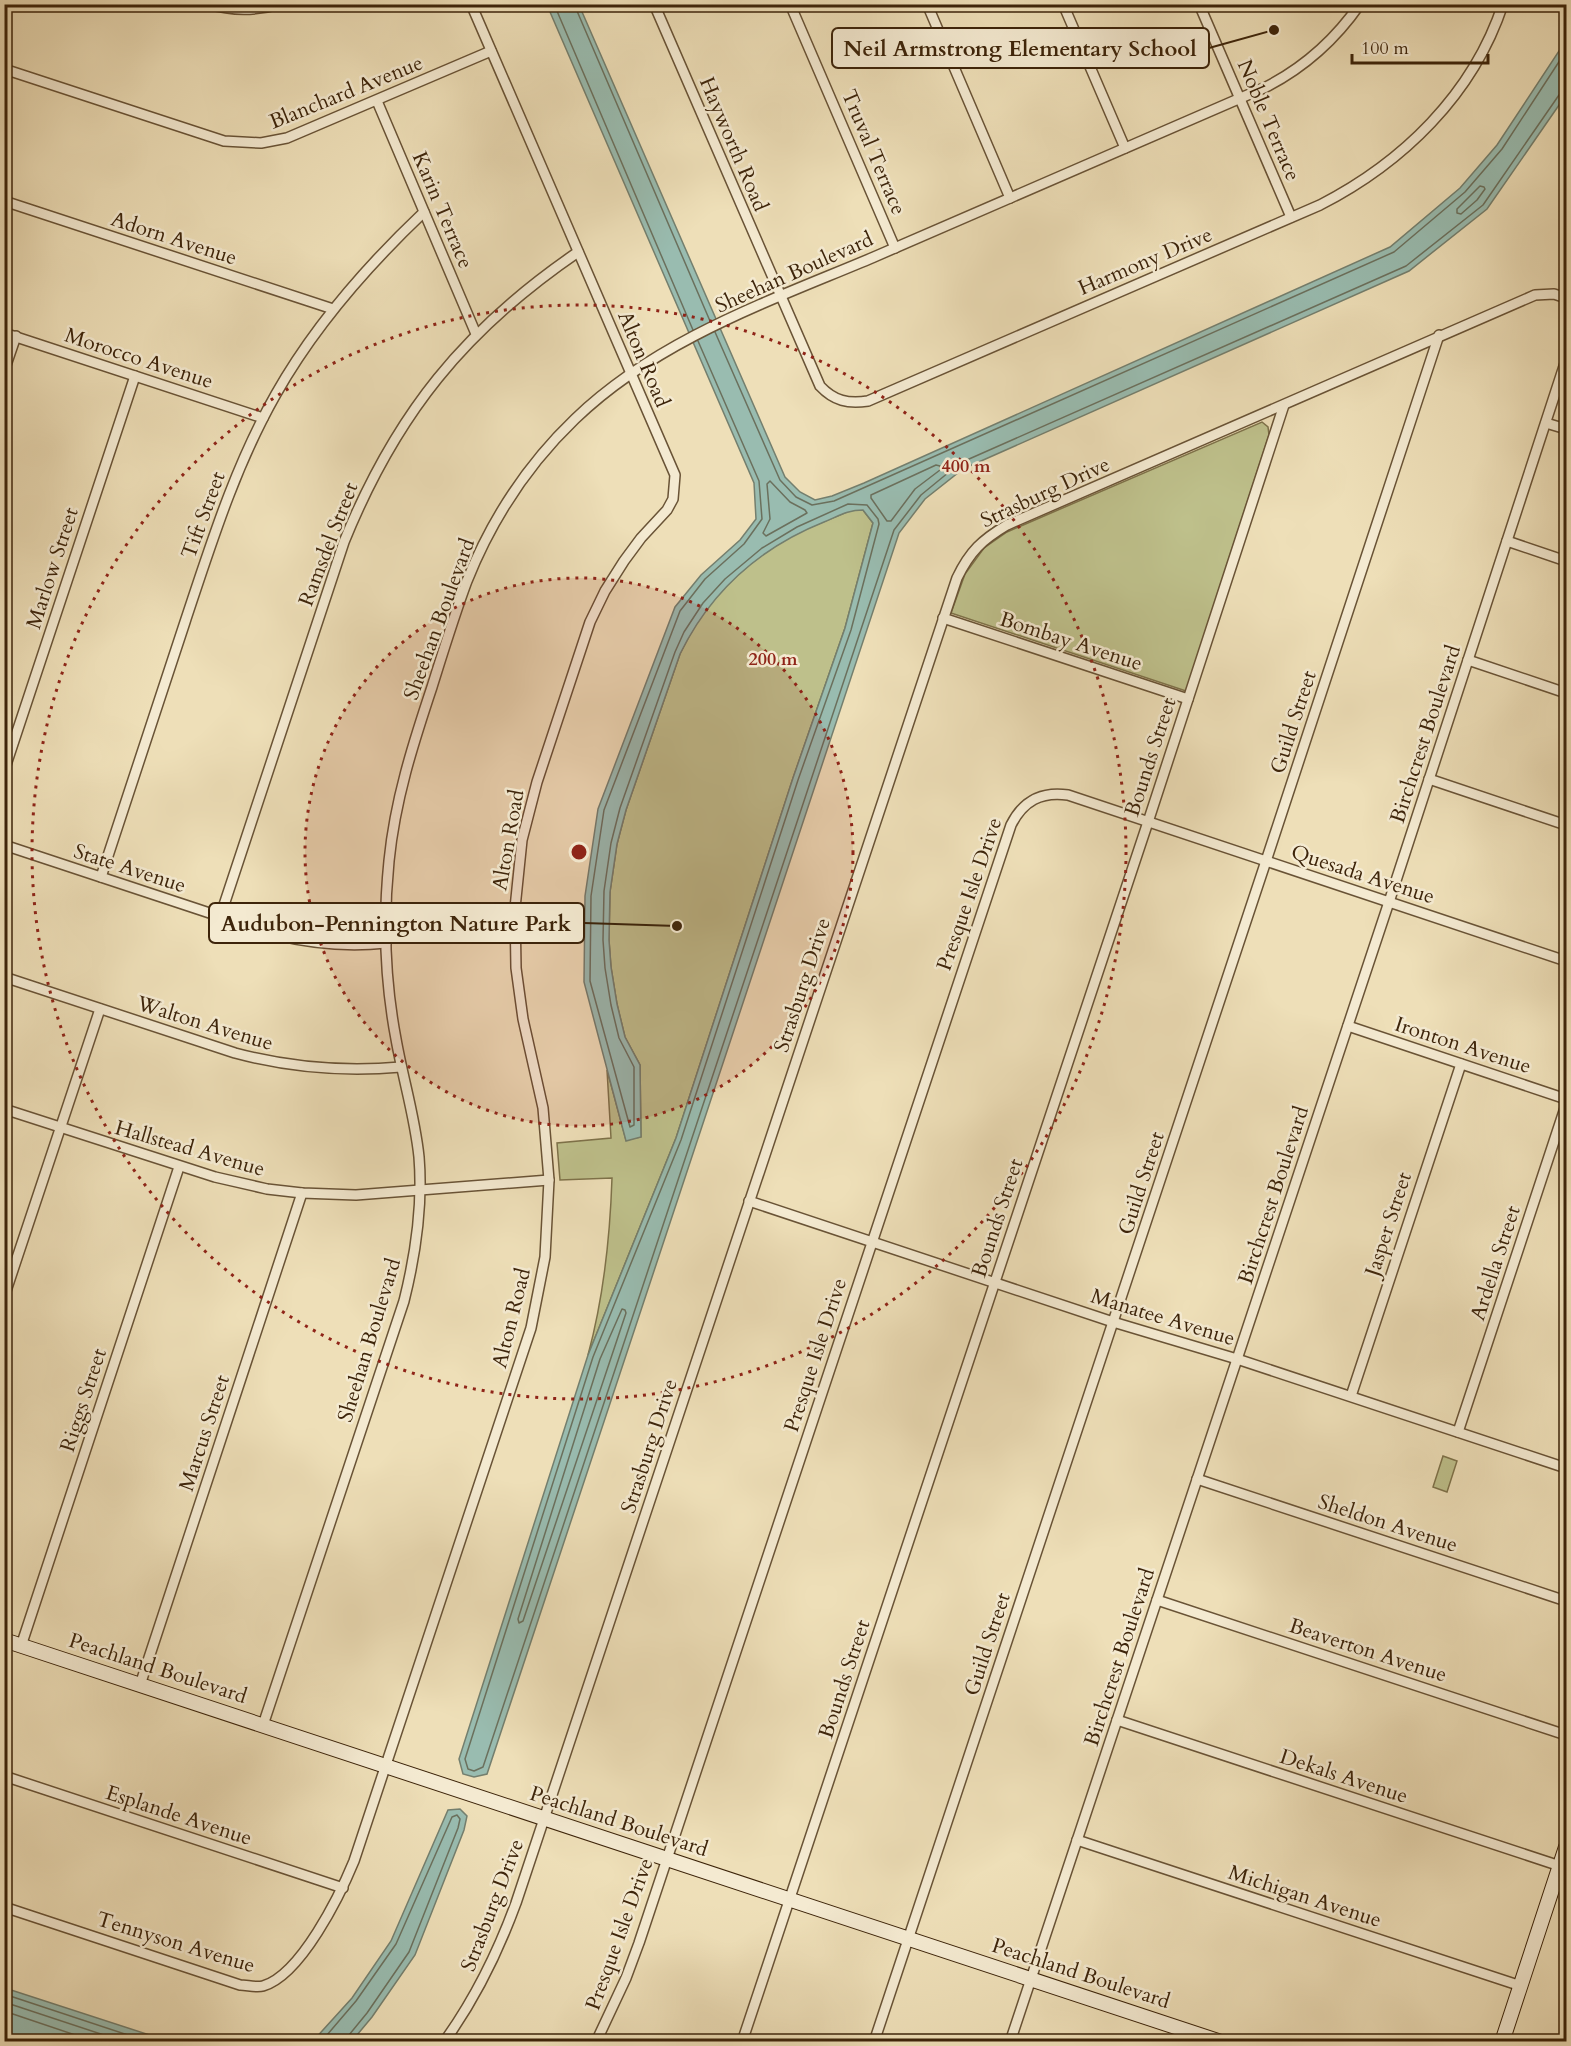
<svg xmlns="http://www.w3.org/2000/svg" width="1571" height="2046" font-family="Cardo,serif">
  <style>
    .green { fill: #bec08b; stroke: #7e724a; stroke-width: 1.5 }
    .water { fill: #99bcb0; stroke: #747f6e; stroke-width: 1.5 }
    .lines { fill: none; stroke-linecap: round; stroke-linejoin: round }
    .shore { stroke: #6b705d; stroke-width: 1.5 }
    .street-casing { stroke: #695336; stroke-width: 12 }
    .secondary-casing { stroke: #3d240a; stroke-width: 16 }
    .street { stroke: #f4ead1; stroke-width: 9 }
    .secondary { stroke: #f4ead1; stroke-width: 14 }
    .ring { fill: none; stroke: #8f2418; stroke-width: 3; stroke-dasharray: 3 6 }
    .labels { text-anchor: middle; stroke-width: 5; stroke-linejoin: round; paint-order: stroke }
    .street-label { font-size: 21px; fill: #3d240a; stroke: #f4ead1 }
    .centre { fill: #8f2418; stroke: #f4ead1; stroke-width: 3 }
    .ring-label { font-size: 18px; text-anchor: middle; font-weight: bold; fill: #8f2418; stroke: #f4ead1; stroke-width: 5; stroke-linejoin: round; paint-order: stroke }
    .leader { fill: none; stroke: #3d240a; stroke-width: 2 }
    .callout-dot { fill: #3d240a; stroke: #f4ead1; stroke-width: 2 }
    .callout { fill: #f4ead1; stroke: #3d240a; stroke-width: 2 }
    .callout-label { font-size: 22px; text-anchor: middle; font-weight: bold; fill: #3d240a }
  </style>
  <rect width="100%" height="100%" fill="#eedfb8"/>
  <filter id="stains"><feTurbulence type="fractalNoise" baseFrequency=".00333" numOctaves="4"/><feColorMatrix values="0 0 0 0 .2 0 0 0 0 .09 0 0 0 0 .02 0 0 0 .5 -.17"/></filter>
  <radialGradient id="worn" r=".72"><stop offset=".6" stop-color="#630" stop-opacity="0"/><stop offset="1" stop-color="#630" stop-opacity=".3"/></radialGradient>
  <g class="green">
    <path d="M1262,422l6,5 1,8 -83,256 -235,-78 14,-39 19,-26 23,-16z"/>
    <path d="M851,510h12l10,13 -28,105 -52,150 -117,360 -88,217c16,-59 22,-117 24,-177l-52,2 -3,-37 54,-5 -4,-68 19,70 15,-3 -1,-72 -15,-28 -8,-33 -6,-37 -2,-27 1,-48 7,-48 9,-34 54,-156c8,-16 16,-33 28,-47 24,-30 58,-59 92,-75 16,-8 34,-14 51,-22z"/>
    <path d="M1443,1456l14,5 -10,31 -14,-5z"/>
  </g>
  <g class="water">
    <path d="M547,5h32l206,472 15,15 15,8 17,-4 32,-13 526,-236 70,-59 37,-43 66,-100 3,-12v62l-79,114 -78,62 -446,198 -38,30 -26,34 -412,1241 -13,3 -11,-3 -4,-15 129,-404 88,-217 117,-360 52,-150 28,-105 -10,-13c-16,0 -24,6 -39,12 -65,26 -113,69 -144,132l-54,156 -9,34 -7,48 -1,48 2,27 6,37 8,33 15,28 1,72 -15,4 -42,-159 1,-86 13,-87 77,-202 26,-32 39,-35 16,-21 -2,-36z"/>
    <path d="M460,1809l7,7 -3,14 -49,125 -43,62 -20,24h-39l39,-43 39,-57 57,-131z"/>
    <path d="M4,1988h1l163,53h-163z"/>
  </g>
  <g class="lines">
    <g class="shore">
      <path d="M554,4l139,326"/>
      <path d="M574,4l136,317"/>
      <path d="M1480,186l4,1 1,2 -8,11 -16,14 -4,-1v-4z"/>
      <path d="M715,332l65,148 16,17 16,8 22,-4 560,-249 71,-60 37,-43 64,-98"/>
      <path d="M698,341l61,140 3,38 -18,25 -39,35 -25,32 -76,199 -13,86 -1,85 40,146 4,-2v-58l-15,-29 -8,-33 -6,-37 -2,-28 1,-49 7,-48 9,-35 55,-156 9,-20 19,-29 22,-24 37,-31 35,-21 51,-23 19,1 11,14 1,5 -28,106 -53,150 -117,360 -88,217 -128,402 3,10 6,2 9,-4 411,-1237 27,-35 39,-32 446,-197 77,-61 76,-110 7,-3"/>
      <path d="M936,465l4,1v4l-25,19 -24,32h-4l-16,-23v-3z"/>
      <path d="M770,481l20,21 15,8 2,3 -41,23 -3,-3 7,-14 -3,-35z"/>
      <path d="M622,1309l3,1 1,3 -103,308 -4,2 -1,-4 82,-260z"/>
      <path d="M4,1994l145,48"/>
      <path d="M4,2002l121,40"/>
      <path d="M4,2011l92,31"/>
      <path d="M321,2042l35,-41 40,-57 56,-127 5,-2 3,4 -2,9 -49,124 -42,61 -18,22 -1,7"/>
    </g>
    <defs>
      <g id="street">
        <path d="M208,4c24,7 48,7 72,0"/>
        <path d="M654,4l166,382c14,15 28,18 48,15l452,-196c82,-42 153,-110 183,-201"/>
        <path d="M790,4l105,244"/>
        <path d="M927,4l83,194"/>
        <path d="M1063,4l62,144"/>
        <path d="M1199,4l92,213"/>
        <path d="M4,69l220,72 37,2 26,-5 204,-87"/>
        <path d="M377,101l99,233"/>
        <path d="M4,201l329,108"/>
        <path d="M4,333l259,85"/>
        <path d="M4,371l12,-35"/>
        <path d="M1546,423l20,6"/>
        <path d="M1507,541l59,20"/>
        <path d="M943,618l245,81"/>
        <path d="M1468,660l98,33"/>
        <path d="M4,771l131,-395"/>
        <path d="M1429,779l137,46"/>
        <path d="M4,845l272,90c37,9 72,12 110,8"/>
        <path d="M101,877c28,-85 56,-170 84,-255 26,-78 50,-156 91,-228 39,-69 91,-128 148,-182"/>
        <path d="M220,917l124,-375c52,-128 120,-212 234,-290"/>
        <path d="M4,977l231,76c56,15 109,19 166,14"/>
        <path d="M1348,1026l218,73"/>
        <path d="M4,1109l211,68 52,12 35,4 54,2 193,-15"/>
        <path d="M749,1201l364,121 124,37 329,109"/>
        <path d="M4,1297l96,-288"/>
        <path d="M1351,1396l110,-332"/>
        <path d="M1458,1432l108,-327"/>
        <path d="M1197,1479l369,122"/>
        <path d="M1157,1600l409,135"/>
        <path d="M21,1646l158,-479"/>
        <path d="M140,1685l162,-492"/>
        <path d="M1117,1720l443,146"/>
        <path d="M263,1725l141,-424c12,-48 19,-95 15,-144 -4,-40 -16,-78 -23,-118 -11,-58 -13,-119 -7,-178 6,-61 24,-117 43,-174 11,-35 22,-71 35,-106 24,-60 61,-117 108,-162 83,-80 195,-118 299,-162 131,-57 262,-113 392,-170 39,-20 69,-47 94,-83"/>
        <path d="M4,1776l339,112"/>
        <path d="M1077,1840l444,146"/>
        <path d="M4,1907l236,78c7,0 16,3 23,1 38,-11 77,-91 91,-125l177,-533 14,-71 4,-77 -6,-72 -20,-89 -7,-51 -1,-60 7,-68 15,-58 53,-160 15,-31 19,-30 17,-23 26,-28 6,-11 2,-24 -204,-471"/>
        <path d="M444,2042c31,-43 54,-90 72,-139l441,-1325c13,-27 25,-38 50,-53l528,-230 19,-1 12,4"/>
        <path d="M596,2042l30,-64 13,-35 372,-1118c12,-24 30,-34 57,-30l498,166"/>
        <path d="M742,2042l406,-1220 136,-417"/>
        <path d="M874,2042l392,-1181 173,-526"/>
        <path d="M1010,2042l379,-1140 177,-542"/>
      </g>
      <g id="secondary">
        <path d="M4,1640l1217,402"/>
        <path d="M1502,2042l64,-195"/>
      </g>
    </defs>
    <use href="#street" class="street-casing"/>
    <use href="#secondary" class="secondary-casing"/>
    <use href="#street" class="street"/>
    <use href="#secondary" class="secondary"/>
  </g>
  <circle cx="579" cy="852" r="274" fill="#8f2418" fill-opacity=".12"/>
  <g class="ring">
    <circle cx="579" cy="852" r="274"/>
    <circle cx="579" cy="852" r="547"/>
  </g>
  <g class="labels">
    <g class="street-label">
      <text transform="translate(346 92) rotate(-22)" y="7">Blanchard Avenue</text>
      <text transform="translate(1269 120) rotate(67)" y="7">Noble Terrace</text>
      <text transform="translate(734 144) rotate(67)" y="7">Hayworth Road</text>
      <text transform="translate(874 152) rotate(67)" y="7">Truval Terrace</text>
      <text transform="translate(443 210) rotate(67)" y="7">Karin Terrace</text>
      <text transform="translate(174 238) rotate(18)" y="7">Adorn Avenue</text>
      <text transform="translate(1145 261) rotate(-23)" y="7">Harmony Drive</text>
      <text transform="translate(794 272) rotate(-24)" y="7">Sheehan Boulevard</text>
      <text transform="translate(139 358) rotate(18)" y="7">Morocco Avenue</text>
      <text transform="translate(644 359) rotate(67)" y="7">Alton Road</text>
      <text transform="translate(1045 492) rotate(-25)" y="7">Strasburg Drive</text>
      <text transform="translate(203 515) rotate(-70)" y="7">Tift Street</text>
      <text transform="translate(328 544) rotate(-69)" y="7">Ramsdel Street</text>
      <text transform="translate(52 568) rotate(-72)" y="7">Marlow Street</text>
      <text transform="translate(439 619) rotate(-70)" y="7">Sheehan Boulevard</text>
      <text transform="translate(1071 641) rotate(18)" y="7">Bombay Avenue</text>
      <text transform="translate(1293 722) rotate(-72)" y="7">Guild Street</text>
      <text transform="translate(1425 734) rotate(-72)" y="7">Birchcrest Boulevard</text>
      <text transform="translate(1150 757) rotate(-72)" y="7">Bounds Street</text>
      <text transform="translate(508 840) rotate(-80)" y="7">Alton Road</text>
      <text transform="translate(130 868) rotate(18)" y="7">State Avenue</text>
      <text transform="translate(1363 874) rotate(18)" y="7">Quesada Avenue</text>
      <text transform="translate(969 894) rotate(-71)" y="7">Presque Isle Drive</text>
      <text transform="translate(802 985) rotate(-72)" y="7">Strasburg Drive</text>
      <text transform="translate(205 1023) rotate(17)" y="7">Walton Avenue</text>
      <text transform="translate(1463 1045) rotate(18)" y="7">Ironton Avenue</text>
      <text transform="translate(190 1148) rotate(16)" y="7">Hallstead Avenue</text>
      <text transform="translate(1141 1183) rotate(-72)" y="7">Guild Street</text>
      <text transform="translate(1273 1195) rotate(-72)" y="7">Birchcrest Boulevard</text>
      <text transform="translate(997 1218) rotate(-72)" y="7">Bounds Street</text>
      <text transform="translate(1388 1224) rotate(-72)" y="7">Jasper Street</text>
      <text transform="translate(1495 1263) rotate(-72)" y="7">Ardella Street</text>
      <text transform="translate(1163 1317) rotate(17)" y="7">Manatee Avenue</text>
      <text transform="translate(511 1318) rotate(-76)" y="7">Alton Road</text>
      <text transform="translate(369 1340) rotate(-73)" y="7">Sheehan Boulevard</text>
      <text transform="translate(815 1355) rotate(-72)" y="7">Presque Isle Drive</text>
      <text transform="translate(83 1400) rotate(-72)" y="7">Riggs Street</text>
      <text transform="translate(204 1433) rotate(-72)" y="7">Marcus Street</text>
      <text transform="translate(649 1446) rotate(-72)" y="7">Strasburg Drive</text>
      <text transform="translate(1388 1523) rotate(18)" y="7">Sheldon Avenue</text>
      <text transform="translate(987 1644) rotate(-72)" y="7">Guild Street</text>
      <text transform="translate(1368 1650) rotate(18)" y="7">Beaverton Avenue</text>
      <text transform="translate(1119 1657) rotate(-72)" y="7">Birchcrest Boulevard</text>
      <text transform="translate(158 1668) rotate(18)" y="7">Peachland Boulevard</text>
      <text transform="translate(844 1679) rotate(-72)" y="7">Bounds Street</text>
      <text transform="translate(1344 1776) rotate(18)" y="7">Dekals Avenue</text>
      <text transform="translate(179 1815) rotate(18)" y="7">Esplande Avenue</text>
      <text transform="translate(619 1821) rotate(18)" y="7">Peachland Boulevard</text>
      <text transform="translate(1305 1896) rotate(18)" y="7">Michigan Avenue</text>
      <text transform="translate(492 1905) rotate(-69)" y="7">Strasburg Drive</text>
      <text transform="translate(619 1934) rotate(-70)" y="7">Presque Isle Drive</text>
      <text transform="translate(176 1942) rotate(17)" y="7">Tennyson Avenue</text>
      <text transform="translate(1081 1973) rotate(18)" y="7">Peachland Boulevard</text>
    </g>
  </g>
  <circle cx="579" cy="852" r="9" class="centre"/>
  <g class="ring-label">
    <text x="966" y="472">400 m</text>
    <text x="773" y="665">200 m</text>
  </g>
  <path class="leader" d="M1274 30L1209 48M677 926L584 923"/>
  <g class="callout-dot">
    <circle cx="1274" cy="30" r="6"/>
    <circle cx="677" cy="926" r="6"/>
  </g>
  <g class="callout">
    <rect x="832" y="28" width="377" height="40" rx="6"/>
    <rect x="209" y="903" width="375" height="40" rx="6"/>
  </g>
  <g class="callout-label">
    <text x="1020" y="56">Neil Armstrong Elementary School</text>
    <text x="396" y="931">Audubon-Pennington Nature Park</text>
  </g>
  <rect width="1571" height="2046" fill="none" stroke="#eedfb8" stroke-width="24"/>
  <rect x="6" y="6" width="1559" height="2034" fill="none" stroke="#3d240a" stroke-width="3"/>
  <rect x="12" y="12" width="1547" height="2022" fill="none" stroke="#3d240a" stroke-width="1.5"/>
  <path d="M1352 54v9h136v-9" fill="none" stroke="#3d240a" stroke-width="3"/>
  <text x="1361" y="54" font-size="18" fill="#3d240a" stroke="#f4ead1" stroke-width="4.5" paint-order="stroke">100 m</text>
  <rect width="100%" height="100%" filter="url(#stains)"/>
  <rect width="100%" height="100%" fill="url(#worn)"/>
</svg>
